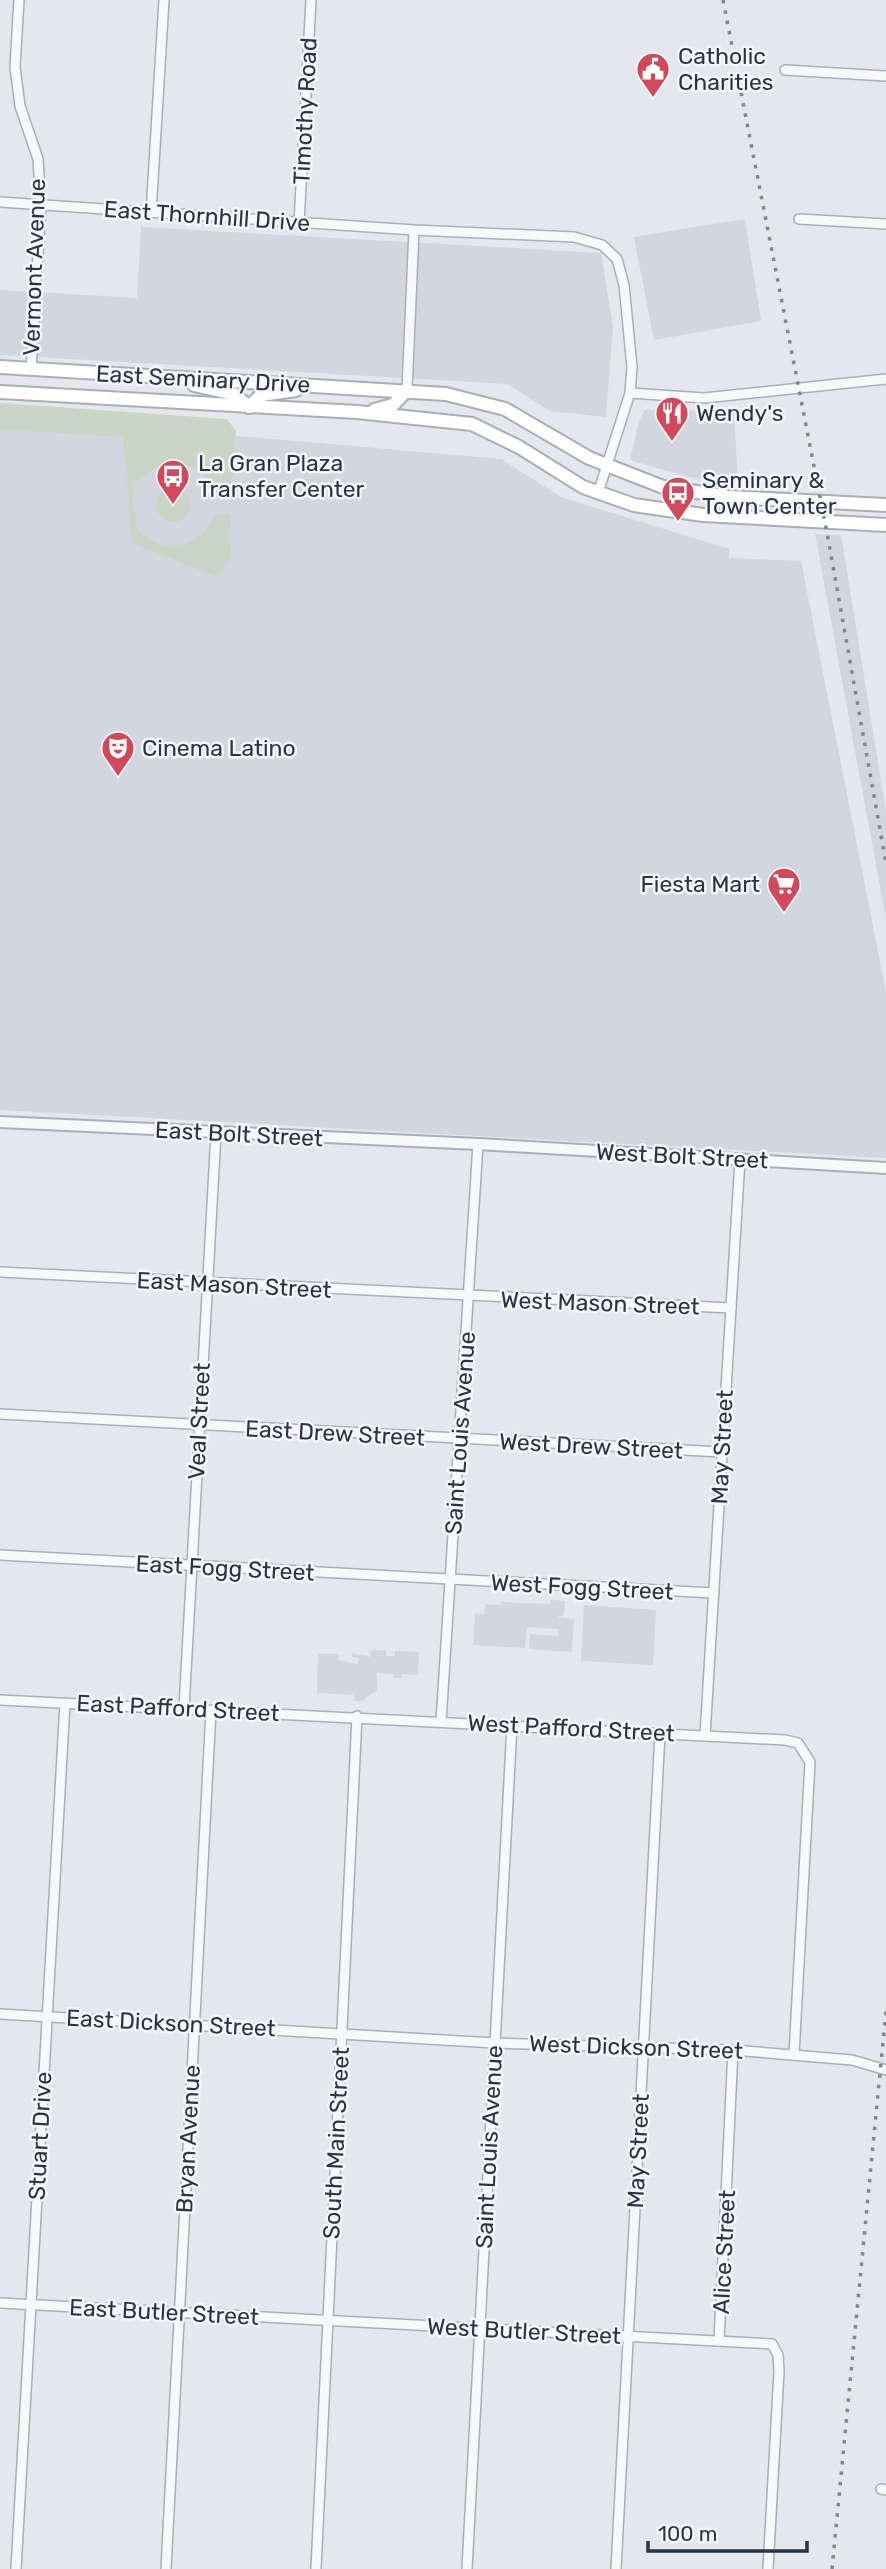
<svg xmlns="http://www.w3.org/2000/svg" width="886" height="2569" font-family="Rubik,sans-serif">
  <style>
    .built { fill: #d2d6de }
    .green { fill: #c9d6c5 }
    .lines { fill: none; stroke-linecap: round; stroke-linejoin: round }
    .minor-casing { stroke: #a9aeb7; stroke-width: 12 }
    .tertiary-casing { stroke: #a9aeb7; stroke-width: 14 }
    .secondary-casing { stroke: #a9aeb7; stroke-width: 16 }
    .minor { stroke: #f7f8fa; stroke-width: 9 }
    .tertiary { stroke: #f7f8fa; stroke-width: 10 }
    .secondary { stroke: #fff; stroke-width: 12 }
    .rail { stroke: #7d8696; stroke-width: 3.5; stroke-dasharray: 3.5 7; stroke-linecap: butt }
    .labels { text-anchor: middle; stroke-width: 5; stroke-linejoin: round; paint-order: stroke }
    .poi-label { font-size: 23px; fill: #2b3445; stroke: #f4f6f9; text-anchor: start }
    .street-label { font-size: 23px; fill: #2b3445; stroke: #f4f6f9 }
  </style>
  <rect width="100%" height="100%" fill="#e4e7ec"/>
  <g class="built">
    <path d="M745,219l16,102 -107,19 -20,-103z"/>
    <path d="M141,227l460,26 12,74 -7,90 -56,-6 -42,-27 -508,-29v-65l137,8z"/>
    <path d="M645,410l89,1 4,72 -50,-6 -58,-17 9,-39z"/>
    <path d="M0,415l501,44 60,38 168,52v9l72,3 85,431v166l-886,-48z"/>
    <path d="M815,534l26,1 45,276v108z"/>
    <path d="M551,1600l14,1 -1,14 -7,2 17,3 -2,32 -43,-3 1,-15 28,2v-7l-31,-2 -2,21 -52,-3 2,-31h9l1,-10 15,1 1,-3 49,2z"/>
    <path d="M584,1605l72,5 -3,55 -72,-4z"/>
    <path d="M371,1650h15v6h9v-5l24,1 -1,23 -16,-1v4h-8v-4l-17,-1v17l-15,11h-7l-1,-6 -37,-2 1,-39h21v6l19,4 1,-6 -7,-1v-4l18,4z"/>
  </g>
  <g class="green">
    <path d="M0,403l227,16 9,12 -5,60 -12,3c-8,-5 -7,-12 -14,-18 -28,-24 -44,-12 -69,6l-4,13 5,35c26,26 63,19 77,-14l14,-2 3,4c-1,20 5,49 -16,58l-83,-33 -9,-106 -123,-8z"/>
    <circle cx="173" cy="505" r="17"/>
  </g>
  <g class="lines">
    <defs>
      <g id="minor">
        <path d="M19,0l-4,67 5,39 18,53 3,46 -10,164"/>
        <path d="M785,70l101,6"/>
        <path d="M0,202l414,28 160,7 28,8 15,14 7,26 8,82 -2,26 -32,100"/>
        <path d="M151,213l13,-213"/>
        <path d="M799,219l87,5"/>
        <path d="M299,223l12,-223"/>
        <path d="M407,390l7,-160"/>
        <path d="M630,393l74,5 182,-19"/>
        <path d="M0,1272l731,36"/>
        <path d="M0,1414l722,38"/>
        <path d="M0,1555l714,38"/>
        <path d="M0,1700l785,40 13,3 12,19 -16,293"/>
        <path d="M184,1708l32,-575"/>
        <path d="M441,1722l37,-578"/>
        <path d="M705,1736l35,-577"/>
        <path d="M0,2014l495,29 238,7 119,10 34,10"/>
        <path d="M0,2303l772,41 6,11 1,16 -11,198"/>
        <path d="M719,2341l14,-291"/>
        <path d="M881,2489l5,1"/>
        <path d="M16,2569l49,-866"/>
        <path d="M166,2569l45,-859"/>
        <path d="M316,2569l41,-853"/>
        <path d="M467,2569l45,-844"/>
        <path d="M616,2569l44,-836"/>
      </g>
      <path id="tertiary" d="M0,1122l478,22 408,24"/>
      <g id="secondary">
        <path d="M0,367l446,27 59,15 84,49 74,29 67,10 156,8"/>
        <path d="M194,385l40,9 15,13"/>
        <path d="M0,392l357,20 115,12 47,23 64,40 51,18 69,10 183,10"/>
        <path d="M249,407l12,-12 35,-5"/>
        <path d="M374,410l19,-5 14,-15"/>
      </g>
    </defs>
    <use href="#minor" class="minor-casing"/>
    <use href="#tertiary" class="tertiary-casing"/>
    <use href="#secondary" class="secondary-casing"/>
    <use href="#minor" class="minor"/>
    <use href="#tertiary" class="tertiary"/>
    <use href="#secondary" class="secondary"/>
    <g class="rail">
      <path d="M723,0l105,538 58,325"/>
      <path d="M832,2569l54,-558"/>
    </g>
  </g>
  <defs>
    <symbol id="civic-pin" viewBox="-11 -11 22 30"><path d="M0 17L-7.5 6A9.5 9.5 0 1 1 7.5 6Z" fill="#d1495b" stroke="#f4f6f9"/><path d="M-.6-6.5H3V-4.5H.6V-3L4-1V1h2V6H-6V1h2V-1L-.6-3ZM-1.2 2.5V6h2.4V2.5Z" fill="#fff"/></symbol>
    <symbol id="restaurant-pin" viewBox="-11 -11 22 30"><path d="M0 17L-7.5 6A9.5 9.5 0 1 1 7.5 6Z" fill="#d1495b" stroke="#f4f6f9"/><path d="M-5-6h1v4h1v-4h1v4h1v-4h1v5L-1.5 .5V6h-2V.5L-5-1ZM5-6V6H3V1.5H1.5Q1.5-4 5-6Z" fill="#fff"/></symbol>
    <symbol id="bus-pin" viewBox="-11 -11 22 30"><path d="M0 17L-7.5 6A9.5 9.5 0 1 1 7.5 6Z" fill="#d1495b" stroke="#f4f6f9"/><path d="M-5-6H5V4H4V6H2V4H-2V6H-4V4H-5ZM-3.5-4V0h7V-4ZM-3.5 1.2v1.5H-2V1.2ZM2 1.2v1.5H3.5V1.2Z" fill="#fff"/></symbol>
    <symbol id="theatre-pin" viewBox="-11 -11 22 30"><path d="M0 17L-7.5 6A9.5 9.5 0 1 1 7.5 6Z" fill="#d1495b" stroke="#f4f6f9"/><path d="M-5-5.5Q0-4 5-5.5V0Q5 5 0 6Q-5 5-5 0ZM-3.3-2.5H-1v1.5H-3.3ZM1-2.5H3.3v1.5H1ZM-2.8 1Q0 5.5 2.8 1Z" fill="#fff"/></symbol>
    <symbol id="supermarket-pin" viewBox="-11 -11 22 30"><path d="M0 17L-7.5 6A9.5 9.5 0 1 1 7.5 6Z" fill="#d1495b" stroke="#f4f6f9"/><path d="M-6-5.5h2.5l.6 2H6L4.5 2H-2.5L-4.4-4H-6ZM-1.5 3.2a1.3 1.3 0 1 0 .1 0ZM3 3.2a1.3 1.3 0 1 0 .1 0Z" fill="#fff"/></symbol>
  </defs>
  <g fill-rule="evenodd">
    <use href="#civic-pin" x="634" y="50" width="38" height="52"/>
    <use href="#restaurant-pin" x="653" y="394" width="38" height="52"/>
    <use href="#bus-pin" x="154" y="457" width="38" height="52"/>
    <use href="#bus-pin" x="659" y="474" width="38" height="52"/>
    <use href="#theatre-pin" x="99" y="729" width="38" height="52"/>
    <use href="#supermarket-pin" x="765" y="865" width="38" height="52"/>
  </g>
  <g class="labels">
    <g class="poi-label">
      <text x="678" y="64">Catholic<tspan x="678" dy="26">Charities</tspan></text>
      <text x="696" y="421">Wendy's</text>
      <text x="198" y="471">La Gran Plaza<tspan x="198" dy="26">Transfer Center</tspan></text>
      <text x="702" y="488">Seminary &amp;<tspan x="702" dy="26">Town Center</tspan></text>
      <text x="142" y="756">Cinema Latino</text>
      <text x="760" y="892" text-anchor="end">Fiesta Mart</text>
    </g>
    <g class="street-label">
      <text transform="translate(305 111) rotate(-87)" y="8">Timothy Road</text>
      <text transform="translate(207 216) rotate(4)" y="8">East Thornhill Drive</text>
      <text transform="translate(34 267) rotate(-88)" y="8">Vermont Avenue</text>
      <text transform="translate(203 379) rotate(3)" y="8">East Seminary Drive</text>
      <text transform="translate(239 1134) rotate(3)" y="8">East Bolt Street</text>
      <text transform="translate(682 1156) rotate(3)" y="8">West Bolt Street</text>
      <text transform="translate(234 1285) rotate(3)" y="8">East Mason Street</text>
      <text transform="translate(600 1303) rotate(2)" y="8">West Mason Street</text>
      <text transform="translate(199 1421) rotate(-87)" y="8">Veal Street</text>
      <text transform="translate(335 1433) rotate(3)" y="8">East Drew Street</text>
      <text transform="translate(460 1433) rotate(-86)" y="8">Saint Louis Avenue</text>
      <text transform="translate(591 1446) rotate(3)" y="8">West Drew Street</text>
      <text transform="translate(722 1447) rotate(-87)" y="8">May Street</text>
      <text transform="translate(225 1568) rotate(3)" y="8">East Fogg Street</text>
      <text transform="translate(582 1587) rotate(3)" y="8">West Fogg Street</text>
      <text transform="translate(178 1708) rotate(3)" y="8">East Pafford Street</text>
      <text transform="translate(571 1728) rotate(3)" y="8">West Pafford Street</text>
      <text transform="translate(171 2023) rotate(3)" y="8">East Dickson Street</text>
      <text transform="translate(636 2047) rotate(2)" y="8">West Dickson Street</text>
      <text transform="translate(40 2136) rotate(-87)" y="8">Stuart Drive</text>
      <text transform="translate(188 2139) rotate(-87)" y="8">Bryan Avenue</text>
      <text transform="translate(336 2143) rotate(-87)" y="8">South Main Street</text>
      <text transform="translate(489 2147) rotate(-87)" y="8">Saint Louis Avenue</text>
      <text transform="translate(638 2151) rotate(-87)" y="8">May Street</text>
      <text transform="translate(724 2252) rotate(-87)" y="8">Alice Street</text>
      <text transform="translate(164 2312) rotate(3)" y="8">East Butler Street</text>
      <text transform="translate(524 2331) rotate(3)" y="8">West Butler Street</text>
    </g>
  </g>
  <path d="M648 2541v10h159v-10" fill="none" stroke="#2b3445" stroke-width="3.5"/>
  <text x="658" y="2541" font-size="21" fill="#2b3445" stroke="#f4f6f9" stroke-width="5" paint-order="stroke">100 m</text>
</svg>
